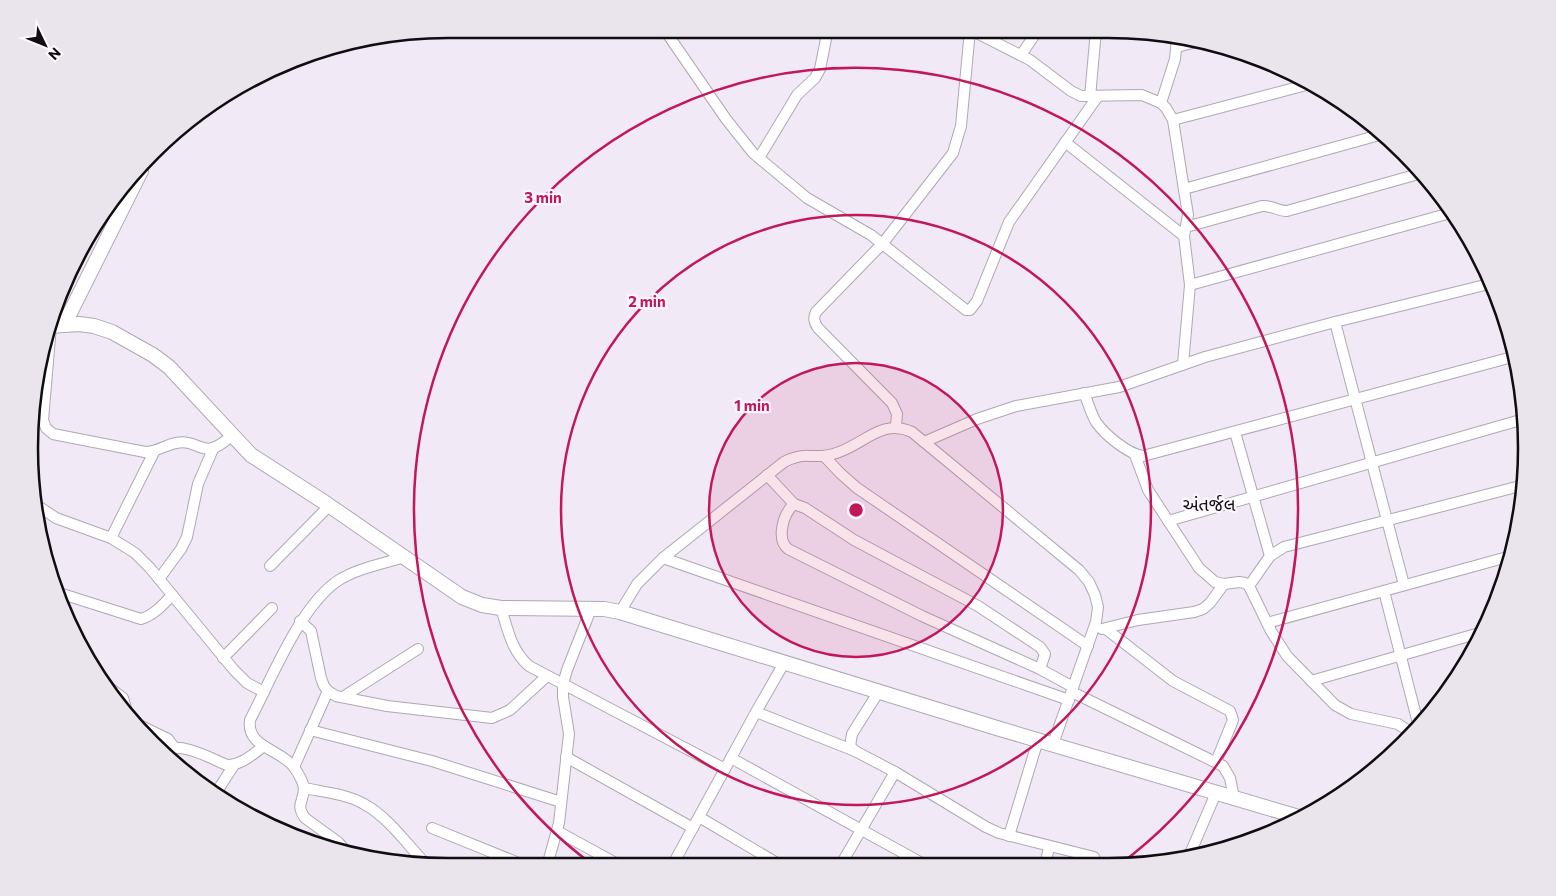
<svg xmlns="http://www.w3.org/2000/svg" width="1556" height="896" font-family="Commissioner,'Noto Sans Gujarati',sans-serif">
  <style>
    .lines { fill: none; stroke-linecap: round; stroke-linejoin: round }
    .street-casing { stroke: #afa8b3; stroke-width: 12 }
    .secondary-casing { stroke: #afa8b3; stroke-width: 16 }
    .street { stroke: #fff; stroke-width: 10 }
    .secondary { stroke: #fff; stroke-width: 14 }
    .ring { fill: none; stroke: #c2185b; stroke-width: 2.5 }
    .labels { text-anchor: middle; stroke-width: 4.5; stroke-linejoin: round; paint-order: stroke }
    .quarter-label { font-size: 18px; fill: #100d11; stroke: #fdf8ff }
    .rim { fill: none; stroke: #100d11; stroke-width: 2.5 }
    .centre { fill: #c2185b; stroke: #fdf8ff; stroke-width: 2.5 }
    .ring-label { font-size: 15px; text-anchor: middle; font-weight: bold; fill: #c2185b; stroke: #fdf8ff; stroke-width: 4.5; stroke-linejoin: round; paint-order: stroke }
  </style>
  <rect width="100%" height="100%" fill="#f1e9f5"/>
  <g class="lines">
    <defs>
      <g id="street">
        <path d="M664,29l62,90 27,34 54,45 64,37 95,75h4l7,-9 32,-79 89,-126"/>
        <path d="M969,29l61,31 41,31 10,5 61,-1 19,8 5,5 7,12 15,95 -4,21 6,49 -7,79"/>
        <path d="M1177,47l19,-5"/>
        <path d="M1021,55l17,-25"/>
        <path d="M1090,97l6,-67"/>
        <path d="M1161,103l14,-44 2,-21"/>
        <path d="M1173,120l137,-36"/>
        <path d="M1065,142l119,94"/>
        <path d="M759,158l38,-63 18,-17 5,-9 8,-40"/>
        <path d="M1184,189l199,-55"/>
        <path d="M1186,227l76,-21c9,-1 16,5 25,5l135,-38"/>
        <path d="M1190,285l264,-73"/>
        <path d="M1335,322l69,263"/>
        <path d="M51,326l-8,94 3,8 7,6 92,18c12,0 20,-7 31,-9 25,-5 26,20 55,-7"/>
        <path d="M1084,393c4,9 7,21 12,29 9,13 32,32 47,34l373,-100"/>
        <path d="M896,426l1,-12 -5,-11 -74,-75c-4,-6 -5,-10 -2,-16l67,-69 70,-90 8,-27 9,-96"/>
        <path d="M1235,432l35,124"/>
        <path d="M924,442l53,-23 39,-13 103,-19 86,-30 130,-35 158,-39"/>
        <path d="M1135,455l13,35 51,78 16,14 9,2 15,-2 6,1 4,3 22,45 16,25 48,49 16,9 47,10 15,10"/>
        <path d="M825,457l15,16 17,15 231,158"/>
        <path d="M767,475l27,29 11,4 49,32 124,66 62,41 5,7 -5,15"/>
        <path d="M794,504c-11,10 -18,35 -6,45l134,67 118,53 33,18"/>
        <path d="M38,506l18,12 55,20 24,15 15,15 84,102 13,13 17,9"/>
        <path d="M1168,521l356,-102"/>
        <path d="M111,538l43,-86"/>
        <path d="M663,558l406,142"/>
        <path d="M270,566l59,-60"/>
        <path d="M159,579l22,-30 6,-12 11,-53 15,-35"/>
        <path d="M1249,586l21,-30 14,-9 240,-62"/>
        <path d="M1384,591l35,136"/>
        <path d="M56,592l85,27c13,-4 22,-14 31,-24"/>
        <path d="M501,608c7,22 10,42 28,58l196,103"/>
        <path d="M620,612l17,-28 26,-26 121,-96c8,-4 17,-7 26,-6 8,0 15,1 23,-2 29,-7 48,-37 79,-22l167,138 10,12 6,13 3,12 -2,15 -43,122"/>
        <path d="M300,621l11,10 10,47 3,8 4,5 8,5 51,10 105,12 18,-8 37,-34"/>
        <path d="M1267,623l244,-67"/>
        <path d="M1102,629l36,-9 56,-8 9,-3 7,-6 14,-19"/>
        <path d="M1106,629l67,52 57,30 3,9 -17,42"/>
        <path d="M223,658l49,-50"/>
        <path d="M1311,681l172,-49"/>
        <path d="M106,685l17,13 5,17"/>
        <path d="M879,691l-27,43 -2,12 5,5 40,21"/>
        <path d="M1072,692l151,74 7,12 4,20"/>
        <path d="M343,697l75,-48"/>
        <path d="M756,712l99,39"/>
        <path d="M139,725l29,14 6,8"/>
        <path d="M310,730l122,31 129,41"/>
        <path d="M165,750c17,-8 45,8 62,15 15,0 26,-11 37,-19"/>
        <path d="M566,757l127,71"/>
        <path d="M731,758l196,108"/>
        <path d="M294,767l34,-76"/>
        <path d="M304,788c19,4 43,6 60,16 24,13 42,39 60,58"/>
        <path d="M214,796l20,-31"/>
        <path d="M699,817l83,49"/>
        <path d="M432,828l94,38"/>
        <path d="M557,831l64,35"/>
        <path d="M1009,836l29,-96"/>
        <path d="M347,852l-9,-10 -33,-24c-10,-14 -1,-16 -1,-30 -1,-6 -6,-15 -10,-21 -14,-18 -48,-20 -44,-47 21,-40 51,-116 89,-140 19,-12 44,-16 65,-23"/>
        <path d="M1189,856l27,-63"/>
        <path d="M547,866l12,-43 10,-89 -6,-37v-13l4,-14 24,-61"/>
        <path d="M672,866l84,-154 28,-49"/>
        <path d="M840,866l55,-94 91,55 13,6 95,24"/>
        <path d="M1045,866l4,-19"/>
      </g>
      <g id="secondary">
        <path d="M64,325l77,-154"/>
        <path d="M49,326l30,-2 15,2 18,6 41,23 16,12 82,88 73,47 138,95 20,8 19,3 103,1 16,3 380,117 302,89"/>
      </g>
    </defs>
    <use href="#street" class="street-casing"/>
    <use href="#secondary" class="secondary-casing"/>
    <use href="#street" class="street"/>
    <use href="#secondary" class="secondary"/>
  </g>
  <circle cx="856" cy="510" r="147" fill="#c2185b" fill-opacity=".12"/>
  <g class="ring">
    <circle cx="856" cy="510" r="147"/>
    <circle cx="856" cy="510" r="295"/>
    <path d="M593 865A442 442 0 1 1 1119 865"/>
  </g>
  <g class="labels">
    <g class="quarter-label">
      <text x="1209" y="511">અંતર્જલ</text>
    </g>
  </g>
  <path d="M0 0H1556V896H0ZM448 38H1108A410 410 0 0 1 1518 448V448A410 410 0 0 1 1108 858H448A410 410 0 0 1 38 448V448A410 410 0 0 1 448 38Z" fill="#eae5ec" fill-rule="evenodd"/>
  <path class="rim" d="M448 38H1108A410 410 0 0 1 1518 448V448A410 410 0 0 1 1108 858H448A410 410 0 0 1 38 448V448A410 410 0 0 1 448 38Z"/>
  <circle cx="856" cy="510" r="8" class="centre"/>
  <g class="ring-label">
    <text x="543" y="203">3 min</text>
    <text x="647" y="307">2 min</text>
    <text x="752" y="411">1 min</text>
  </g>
  <g transform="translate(45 45) rotate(133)" stroke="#fdf8ff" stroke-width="4" paint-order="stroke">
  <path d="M0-4L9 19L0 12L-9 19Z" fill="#100d11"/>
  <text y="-8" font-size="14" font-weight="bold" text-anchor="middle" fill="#100d11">N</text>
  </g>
</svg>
